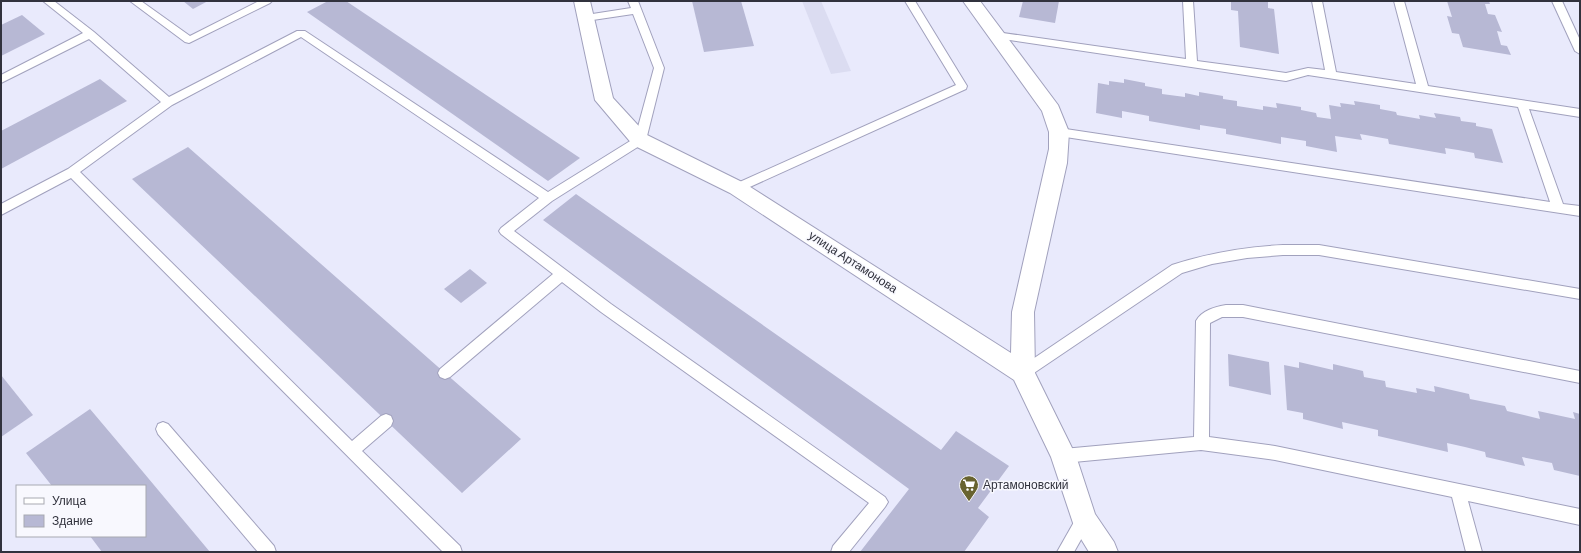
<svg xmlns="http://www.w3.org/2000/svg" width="1581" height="553" font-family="Barlow,sans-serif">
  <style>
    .built { fill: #dbdcf1 }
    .building { fill: #b7b8d4 }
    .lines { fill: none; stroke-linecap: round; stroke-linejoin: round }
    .lane-casing { stroke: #a1a1bd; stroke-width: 2 }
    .street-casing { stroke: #a1a1bd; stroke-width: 2 }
    .lane { fill: #fff; fill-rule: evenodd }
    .street { fill: #fff; fill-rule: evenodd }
    .labels { text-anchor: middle; stroke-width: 3; stroke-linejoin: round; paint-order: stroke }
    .street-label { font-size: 12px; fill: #31323d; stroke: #f8f8fe }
    .poi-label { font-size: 12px; fill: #31323d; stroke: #f8f8fe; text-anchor: start }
  </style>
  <rect width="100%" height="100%" fill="#e9eafc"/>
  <path class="built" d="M802,1h19l30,70 -20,3z"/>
  <g class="building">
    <path d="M183,1h25l-15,8z"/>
    <path d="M328,1h18l234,157 -32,23 -241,-169z"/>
    <path d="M692,1h49l13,45 -50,6z"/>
    <path d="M1023,1h36l-4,22 -36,-6z"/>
    <path d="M1231,1h37v7l6,1 5,45 -39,-7 -2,-36 -7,-1z"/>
    <path d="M1447,1h42l1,3h-5l3,10 7,1 7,17 -5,-1 4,14 6,1 4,9 -48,-8 -4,-13 -7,-1 -5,-17 5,1z"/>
    <path d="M22,15l23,19 -44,22v-31z"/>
    <path d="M100,79l27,22 -126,68v-38z"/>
    <path d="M1124,79l21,4v3l17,3v5l23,3v-4l14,3v-4l24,4v3l14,2v5l26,4v-4l14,2 -1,-5 25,4v3l15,3 1,4 14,2 -2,-14 12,2 -1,-4 15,2 -1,-4 26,4v4l16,3 1,3 23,4 -1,-4 17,3 -2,-5 26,4 1,4 15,2v3l16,3 11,34 -28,-5 -1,-5 -16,-3 -13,-2 1,6 -57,-10 -1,-5 -28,-5 2,6 -27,-4 2,16 -31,-6v-5l-25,-4v7l-55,-10v-5l-26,-4v5l-51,-9v-5l-27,-5v7l-26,-5 2,-30 11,2v-4l15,2z"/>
    <path d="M188,147l257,226 76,66 -59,54 -330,-314z"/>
    <path d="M576,194l365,256 15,-19 53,35 -31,42 11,9 -25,35h-104l49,-63 -366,-269z"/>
    <path d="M470,269l17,14 -26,20 -17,-14z"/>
    <path d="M1228,354l41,8 2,33 -42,-9z"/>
    <path d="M1299,362l34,8v-6l30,7 1,6 21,4 1,6 31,6 -1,-5 19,4 -1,-6 35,8 1,5 35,7 2,5 33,8 -2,-8 37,8 -2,-7 7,2v62l-26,-6 -2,-7 -30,-6 3,9 -39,-9 -1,-5 -20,-5 -18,-4 1,9 -70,-16v-6l-36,-8 1,7 -40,-10v-6l-16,-3 -3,-45 15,3z"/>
    <path d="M1,375l32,40 -32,22z"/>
    <path d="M90,409l38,45 82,98h-108l-12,-16h55v-50h-93l-26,-33z"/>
  </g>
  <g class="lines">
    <defs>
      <g id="lane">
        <path d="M43,1h11l40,31 75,65 128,-66h8l243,161 87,-54 19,-70 -21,-54 -47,7 -5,-3 5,-3 45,-7 -3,-7h10l26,67 -18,72 -2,3 -92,58 -38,30 97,73 274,193 3,5 -3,5 -36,45h-18l2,-6 36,-43 -268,-191 -39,-30 -112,95 -5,2 -5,-2 -2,-4 2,-4 113,-95 -52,-40 -2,-3 2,-3 38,-30 -238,-161 -129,68 -92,67 272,269 29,-25 5,-2 5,2 2,5 -2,5 -29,25 98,95 2,6h-19l-372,-374 -70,37v-11l67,-35 93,-67 -72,-63 -88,44v-8l82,-42z"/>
        <path d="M130,1h11l49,35 69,-35h13l-2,2 -81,40 -4,-1z"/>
        <path d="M905,1h10l52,85 -1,3 -225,102 -4,1 -4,-1 -2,-3 2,-3 223,-100z"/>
        <path d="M1183,1h10l4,60 89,12 22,-5 17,2 -13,-69h10l14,71 80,12 -22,-83h10l24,85 152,23v8l-51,-8 34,95 17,2v10l-521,-80 -4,-1 -2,-3 2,-3 4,-1 491,74 -32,-95 -210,-32 -22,6 -290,-43 -5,-3 5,-3 190,27z"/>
        <path d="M1552,1h10l18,39v14l-5,-3z"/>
        <path d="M1283,245h36l261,44v10l-261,-44h-36l-36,3 -35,6 -30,9 -154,104 -5,2 -5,-2 -2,-4 2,-4 154,-104c37,-12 72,-18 111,-20z"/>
        <path d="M1226,305h17l337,66v12l-337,-66h-21l-12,6 -1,114 66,9 305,63v16l-112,-24 14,51h-16l-14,-55 -177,-37 -74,-10 -138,13 -5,-2 -3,-5 3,-5 5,-2 131,-12 2,-116c6,-11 19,-14 30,-16z"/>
        <path d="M163,422l5,2 106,122 2,6h-18l-100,-118 -2,-5 2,-5z"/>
        <path d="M1084,512l6,3 2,5 -18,32h-17l21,-37z"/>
      </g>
      <path id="street" d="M574,1h16l23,97 34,37 97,48 267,170 1,-41 37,-163v-17l-7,-21 -79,-110h17l78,104 11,27 -2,31 -33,149 1,61 41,83 19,58 19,28 4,10h-29l-14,-23 -24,-72 -37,-77 -284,-187 -97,-48 -38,-45z"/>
    </defs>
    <use href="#lane" class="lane-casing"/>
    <use href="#street" class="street-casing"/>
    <use href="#lane" class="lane"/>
    <use href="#street" class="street"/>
  </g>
  <defs>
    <symbol id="supermarket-pin" viewBox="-11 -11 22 30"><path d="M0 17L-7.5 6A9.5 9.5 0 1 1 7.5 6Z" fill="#686330" stroke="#f8f8fe"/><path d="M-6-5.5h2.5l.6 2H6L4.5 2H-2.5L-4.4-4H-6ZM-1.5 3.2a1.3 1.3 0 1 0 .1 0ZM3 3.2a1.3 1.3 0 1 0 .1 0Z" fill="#fff"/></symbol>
  </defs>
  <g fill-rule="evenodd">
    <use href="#supermarket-pin" x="958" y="474" width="22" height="30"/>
  </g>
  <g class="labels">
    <g class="street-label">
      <text transform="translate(853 262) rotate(33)" y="4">улица Артамонова</text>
    </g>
    <g class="poi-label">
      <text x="983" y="489">Артамоновский</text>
    </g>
  </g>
  <rect width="1581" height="553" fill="none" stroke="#31323d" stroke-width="4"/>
  <rect x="16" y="485" width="130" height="52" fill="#f8f8fe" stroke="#a8a9b1"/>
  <rect x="24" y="498" width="20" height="6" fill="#ffffff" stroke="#a8a9b1"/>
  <text x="52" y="505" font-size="12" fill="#31323d">Улица</text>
  <rect x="24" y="515" width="20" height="12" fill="#b7b8d4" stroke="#a8a9b1"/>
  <text x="52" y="525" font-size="12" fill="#31323d">Здание</text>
</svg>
